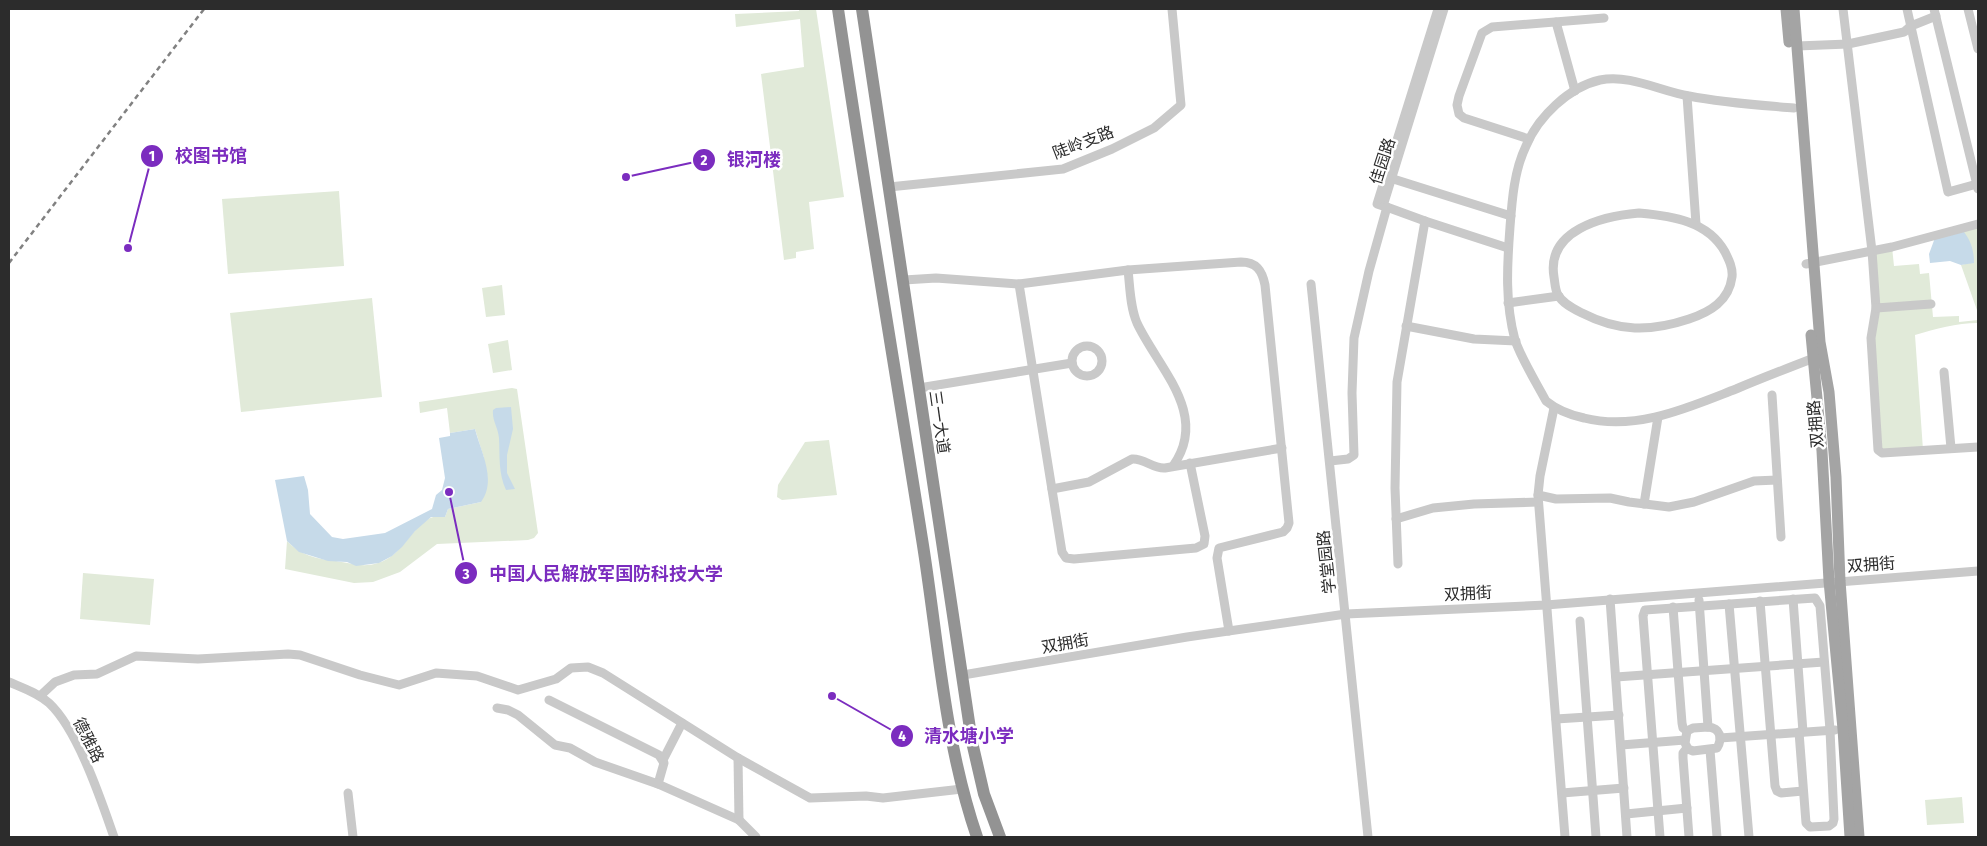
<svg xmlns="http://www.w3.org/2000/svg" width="1987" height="846" font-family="'Fira Sans Condensed','Noto Sans SC',sans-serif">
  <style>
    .green { fill: #e1ead9 }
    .water { fill: #c6dae9 }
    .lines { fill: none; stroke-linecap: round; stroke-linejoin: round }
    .minor { stroke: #c9c9c9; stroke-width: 9 }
    .major { stroke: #a4a4a4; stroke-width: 11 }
    .highway { stroke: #939393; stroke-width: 12 }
    .rail { stroke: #818181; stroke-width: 2.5; stroke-dasharray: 5 4; stroke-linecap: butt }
    .labels { text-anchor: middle; stroke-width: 5; stroke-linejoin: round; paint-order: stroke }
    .street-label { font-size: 16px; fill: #2c2c2c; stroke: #fff }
    .leader { fill: none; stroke: #7b2cbf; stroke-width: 2 }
    .callout-dot { fill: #7b2cbf; stroke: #fff; stroke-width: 2 }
    .mark-label { font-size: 15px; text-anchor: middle; font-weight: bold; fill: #fff }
    .callout-label { font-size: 18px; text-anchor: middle; font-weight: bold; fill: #7b2cbf; stroke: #fff; stroke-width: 5; stroke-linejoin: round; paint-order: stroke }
  </style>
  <rect width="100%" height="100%" fill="#fff"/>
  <g class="green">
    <path d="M799,9h17l28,188 -35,5 5,47 -18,3v6l-12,2 -23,-186 43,-7 -4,-48 -64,8 -1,-13 64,-3z"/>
    <path d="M339,191l5,75 -116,8 -6,-75z"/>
    <path d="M1978,224v89l-17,-48 13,-3 -13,-34z"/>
    <path d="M1892,247l2,19 25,-2 1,10 9,-1 4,44 26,-1v6l19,-2v3c-22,0 -42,6 -63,12l8,115 -45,4 -7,-116 5,-30 -4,-57z"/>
    <path d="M502,285l3,30 -19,2 -4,-29z"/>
    <path d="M372,298l10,99 -141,15 -11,-99z"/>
    <path d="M508,340l4,30 -19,3 -5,-29z"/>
    <path d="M512,388l5,1 21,144 -4,5 -6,2 -91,4 -37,28 -27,10 -19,1 -69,-14 2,-28c13,14 29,18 49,20 14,2 27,7 42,2 24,-7 31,-33 52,-45 4,-2 11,-1 15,-1l3,-8 33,-7 3,-44 -9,-29 -25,4 -3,-25 -27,5 -1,-11z"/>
    <path d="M829,440l8,55 -55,5 -5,-3 1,-12 27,-43z"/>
    <path d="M83,573l71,6 -4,46 -70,-6z"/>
    <path d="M1962,797l2,26 -37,2 -2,-25z"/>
  </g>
  <g class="water">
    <path d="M1961,228c9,11 13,20 13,35l-13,2 -11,-4 -20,2 -1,-9 7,-19z"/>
    <path d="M511,407l2,22 -6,26v18l8,16 -9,1c-8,-17 -6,-35 -7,-52 -1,-11 -7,-17 -6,-28l3,-2z"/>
    <path d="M475,429c6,23 22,51 6,73l-33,7 -3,8h-14l-16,14 -13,16 -10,9 -13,7 -23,3 -9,-4 -19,-1 -29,-9 -12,-11 -12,-61 29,-4 4,14 2,24 22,23 11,2 42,-6 47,-24 4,-14 6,-5 3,-12 -6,-40 11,-2v-3z"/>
  </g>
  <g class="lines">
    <g class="minor">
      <path d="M1438,9l-61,195 6,2 61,-197"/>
      <path d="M1843,9l29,242 4,57 -5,30 7,112 4,3 96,-6"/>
      <path d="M1907,9l41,183 29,-8"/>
      <path d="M1934,9l44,180"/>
      <path d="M1968,9l10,40"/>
      <path d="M1556,22l19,69"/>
      <path d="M1797,46l51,-2 56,-12 7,-6 25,-10"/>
      <path d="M1687,96l9,128"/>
      <path d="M1794,108c-35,-3 -70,-5 -105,-12 -29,-5 -59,-22 -89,-16 -31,7 -62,37 -74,66 -12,25 -14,54 -16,81 -3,39 -5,76 5,113 6,18 22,44 31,61 11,9 24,14 38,17 53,13 103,-10 152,-29 26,-11 52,-21 78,-31"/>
      <path d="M1529,139l-65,-21 -5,-4 -2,-9 2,-9 23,-63 10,-6 112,-9"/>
      <path d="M1387,177l124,39"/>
      <path d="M889,187l174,-18 49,-20 42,-21 27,-23 -9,-96"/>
      <path d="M1384,206l41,15 83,27"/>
      <path d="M1639,213c33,3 69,8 86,39 4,8 8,16 7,25 -3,24 -22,35 -43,42 -39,13 -70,13 -107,-6 -8,-4 -19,-9 -24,-18 -3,-5 -3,-12 -4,-18 -8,-47 49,-61 85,-64z"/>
      <path d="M1806,264l86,-17 86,-23"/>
      <path d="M1128,270c2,17 2,37 9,53 21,45 73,91 36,143"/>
      <path d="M904,280l32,-2 83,6 109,-14 113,-8c15,0 21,8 24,23l24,238 -2,5 -4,4 -64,16 -2,10 12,73"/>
      <path d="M1019,284l43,268 4,6 8,1 122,-11 8,-4 1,-8 -15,-73"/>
      <path d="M1311,284l57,553"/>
      <path d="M1508,303l51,-7"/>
      <path d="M1876,308l55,-4"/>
      <path d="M1406,326l68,13 42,2"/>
      <circle cx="1087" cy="361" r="15"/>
      <path d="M1944,372l7,76"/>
      <path d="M919,388l153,-25"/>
      <path d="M1772,395l9,142"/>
      <path d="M1554,408l-14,68 -2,19 27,342"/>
      <path d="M1330,461l18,-2 6,-4 -2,-62 2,-55 15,-67 18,-64"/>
      <path d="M1052,489l37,-7 43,-23c12,-1 21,10 33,9l117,-20"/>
      <path d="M1538,495l18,4 54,-1 19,4 40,5 25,-5 60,-21 23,-1"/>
      <path d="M1644,504l14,-87"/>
      <path d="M1396,519l37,-11 41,-4 64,-2"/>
      <path d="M1398,564l-3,-76 2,-106 28,-161"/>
      <path d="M1610,599l17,238"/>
      <path d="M1793,599l10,133"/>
      <path d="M1699,600l9,127"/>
      <path d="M1760,601l15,185 2,5 4,2 22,-2"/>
      <path d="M1729,604l20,233"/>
      <path d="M1673,607l9,116 1,5 4,3"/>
      <path d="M1580,621l16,216"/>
      <path d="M963,675l224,-38 159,-23 200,-9 432,-34"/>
      <path d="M1616,677l208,-15"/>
      <path d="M9,682c14,6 29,11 40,21 29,27 52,97 65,134"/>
      <path d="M40,696l15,-14 19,-7 23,-1 39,-18 62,3 90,-5 12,1 60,20 39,10 37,-12 41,3 41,14 38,-11 15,-11 17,-1 15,6 135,85 72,40 56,-2 17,2 79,-9"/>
      <path d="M549,700l110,55 5,8 -6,21 81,36 17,17"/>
      <path d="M497,708l11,2 10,5 37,30 15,3 25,14 63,22"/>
      <path d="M1556,719l63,-4"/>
      <path d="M1708,727c12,1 15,11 9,21l-24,3 -5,-2 -3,-6 2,-12 6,-3z"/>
      <path d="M1720,738l115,-8"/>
      <path d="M1621,745l64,-5"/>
      <path d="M1687,748l-4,5v5l6,79"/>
      <path d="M1710,750l7,87"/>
      <path d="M738,758l1,62"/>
      <path d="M663,760l19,-37"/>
      <path d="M348,793l5,44"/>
      <path d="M1562,793l62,-5"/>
      <path d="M1626,814l61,-6"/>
      <path d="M1660,837l-17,-221 2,-6 170,-12 5,8 10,124 4,89 -1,4 -4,3 -19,1 -4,-4 -7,-91"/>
    </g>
    <g class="major">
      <path d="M1786,9l3,33"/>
      <path d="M1794,9l26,333 9,50 7,85 4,104 19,256"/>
      <path d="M1811,335l11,116 7,130 14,148 7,108"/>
    </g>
    <g class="highway">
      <path d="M838,9c26,177 56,353 84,530 16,99 22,202 55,298"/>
      <path d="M862,9l110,733 12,52 16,43"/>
    </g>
    <path class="rail" d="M9,263l195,-254"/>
  </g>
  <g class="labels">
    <g class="street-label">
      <text transform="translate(1083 142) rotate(-21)" y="6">陡岭支路</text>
      <text transform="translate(1382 161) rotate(-72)" y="6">佳园路</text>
      <text transform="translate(940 422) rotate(82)" y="6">三一大道</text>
      <text transform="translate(1815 424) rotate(-95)" y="6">双拥路</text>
      <text transform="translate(1326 562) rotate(-96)" y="6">学堂园路</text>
      <text transform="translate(1871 564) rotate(-4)" y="6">双拥街</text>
      <text transform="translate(1468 593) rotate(-3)" y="6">双拥街</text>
      <text transform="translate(1065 643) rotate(-10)" y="6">双拥街</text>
      <text transform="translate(89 740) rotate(63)" y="6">德雅路</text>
    </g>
  </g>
  <path class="leader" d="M128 248L152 156M626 177L704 160M449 492L466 573M832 696L902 736"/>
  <g class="callout-dot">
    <circle cx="128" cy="248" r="5"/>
    <circle cx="626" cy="177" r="5"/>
    <circle cx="449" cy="492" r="5"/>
    <circle cx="832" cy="696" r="5"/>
    <circle cx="152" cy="156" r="12"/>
    <circle cx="704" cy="160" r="12"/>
    <circle cx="466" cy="573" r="12"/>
    <circle cx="902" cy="736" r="12"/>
  </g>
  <g class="mark-label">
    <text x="152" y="161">1</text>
    <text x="704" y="165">2</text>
    <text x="466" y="579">3</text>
    <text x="902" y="741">4</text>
  </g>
  <g class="callout-label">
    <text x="211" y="162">校图书馆</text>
    <text x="754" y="166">银河楼</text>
    <text x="606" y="580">中国人民解放军国防科技大学</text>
    <text x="969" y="742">清水塘小学</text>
  </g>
  <rect width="1987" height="846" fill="none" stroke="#2c2c2c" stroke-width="20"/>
</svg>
